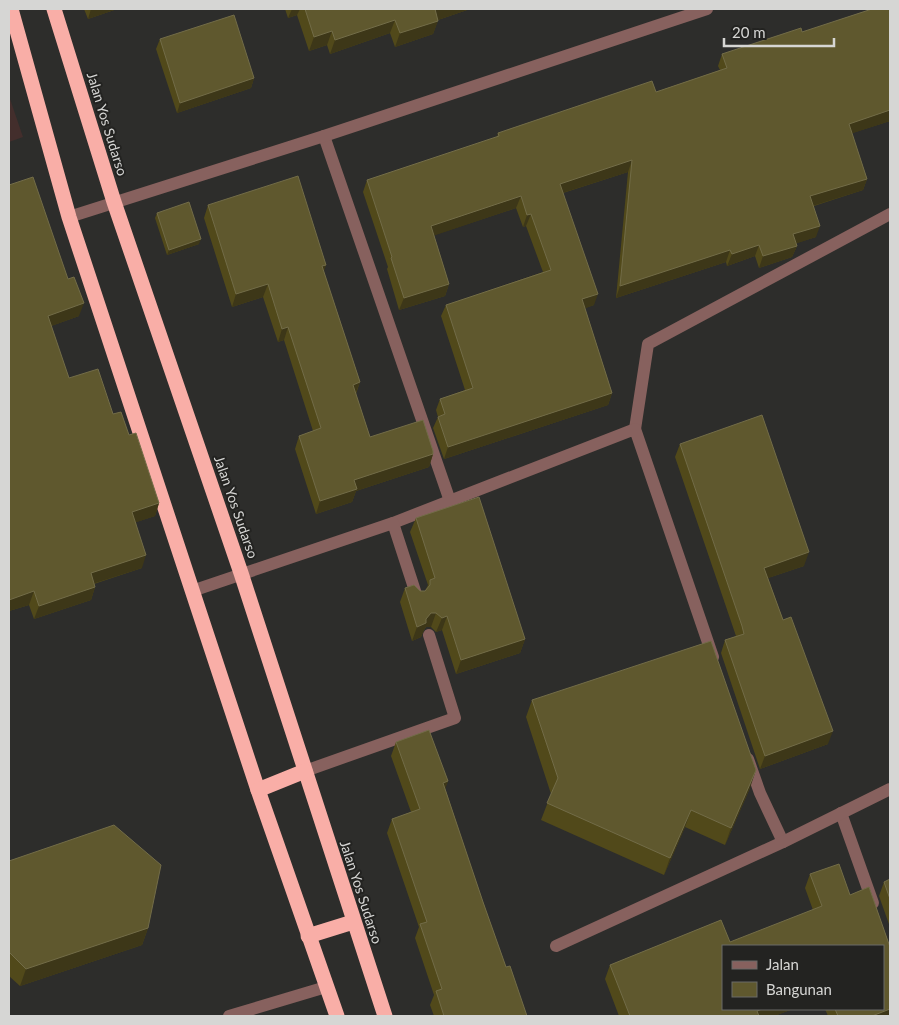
<svg xmlns="http://www.w3.org/2000/svg" width="899" height="1025" font-family="Lato,sans-serif">
  <style>
    .education { fill: #432e2c }
    .lines { fill: none; stroke-linecap: round; stroke-linejoin: round }
    .minor { stroke: #87615e; stroke-width: 12 }
    .highway { stroke: #f9aea7; stroke-width: 15 }
    .wall { fill: #51491a }
    .shaded-wall { fill: #3d3718 }
    .building { fill: #5f582e; stroke: #726c48 }
    .labels { text-anchor: middle; stroke-width: 4; stroke-linejoin: round; paint-order: stroke }
    .street-label { font-size: 14px; fill: #d6d6d4; stroke: #232321 }
  </style>
  <rect width="100%" height="100%" fill="#2d2d2b"/>
  <path class="education" d="M9,96l14,41 -14,5z"/>
  <g class="lines">
    <g class="minor">
      <path d="M324,136l126,365"/>
      <path d="M69,217l255,-81 383,-127"/>
      <path d="M635,429l13,-85 242,-130"/>
      <path d="M393,523l242,-94 78,228"/>
      <path d="M192,591l201,-68 24,74"/>
      <path d="M748,759l12,34 23,49"/>
      <path d="M305,771l150,-53 -26,-83"/>
      <path d="M841,813l32,90"/>
      <path d="M556,946l227,-104 107,-53"/>
      <path d="M229,1016l97,-29"/>
    </g>
    <g class="highway">
      <path d="M11,9l58,208 189,573 79,226"/>
      <path d="M54,9l60,193 127,371 144,443"/>
      <path d="M258,790l47,-19"/>
      <path d="M308,936l45,-14"/>
    </g>
  </g>
  <g class="wall">
    <path d="M84,9h33l-29,10z"/>
    <path d="M285,9h185l-32,11 -5,14 -38,13 -5,-14 -60,21 -3,-9 -18,6 -12,-36 -9,3z"/>
    <path d="M890,9v112l-38,12 15,46 -4,11 -49,16 2,31 -20,6 1,3 -5,11 -33,11 -4,-12 -28,10 -1,-4 -110,36 12,-126 -65,21 31,112 -9,3 27,85 -4,12 -164,54 -11,-31 5,-11 -2,-7 4,-11 25,-9 -24,-74 5,-11 97,-33 -17,-46 -3,1 -7,-19 -82,27 15,49 -4,12 -46,14 -12,-41 1,-2 -25,-75 4,-12 130,-43 1,-4 158,-41 64,-22 -2,-4 4,-12z"/>
    <path d="M160,39l94,39 -3,10 -74,25 -21,-64z"/>
    <path d="M9,185l70,131 -28,10 18,52 44,36 16,21 30,68 -4,13 -19,6 6,46 -48,16 1,3 -4,13 -57,19 -5,-14 -20,6z"/>
    <path d="M208,205l116,67 36,110 -4,12 14,43 63,17 -4,13 -73,24 -4,11 -36,12 -21,-65 4,-13 14,-5 -29,-91 -6,2 -15,-45 -31,10 -28,-89z"/>
    <path d="M157,213l42,31 -32,11 -12,-37z"/>
    <path d="M680,444l124,122 -36,12 60,166 -68,25 -39,-116 4,-13 11,-4 -61,-179z"/>
    <path d="M416,518l109,121 -5,14 -64,21 -14,-44 -6,2 -5,-5h-5l-2,3 -3,7 -9,4 -12,-39 5,-14 15,3h5l3,-6 -18,-53z"/>
    <path d="M532,700l218,88 -25,57 -40,-18 -21,48 -123,-55 10,-26 -25,-77z"/>
    <path d="M396,742l52,39 -3,7 38,114 23,65 21,49h-93l-4,-11 4,-10 -19,-57 4,-11 -32,-94 5,-14 19,-7 -20,-56z"/>
    <path d="M9,861l139,67 -6,17 -122,41 -11,-10z"/>
    <path d="M839,864l11,31 19,-8 21,60v69h-62l-3,-7h58v-63h-160v63h70l-19,7h-155l-14,-37 5,-14 111,-45 9,22 83,-32 -8,-22 5,-14z"/>
    <path d="M890,879v48l-11,-31 5,-14z"/>
  </g>
  <g class="shaded-wall">
    <path d="M91,9h26l-29,10z"/>
    <path d="M292,9h8l-3,6 -9,3z"/>
    <path d="M434,9h36l-41,14z"/>
    <path d="M395,20l-5,13 -60,21 5,-14z"/>
    <path d="M438,21l-5,13 -38,13 5,-14z"/>
    <path d="M332,31l-5,14 -18,6 5,-14z"/>
    <path d="M254,78l-3,10 -74,25 3,-10z"/>
    <path d="M890,110v11l-46,15 5,-12z"/>
    <path d="M632,160l-4,12 -72,23 4,-11z"/>
    <path d="M867,179l-4,11 -57,18 4,-12z"/>
    <path d="M521,196l-5,12 -89,30 4,-12z"/>
    <path d="M531,214l-5,12 -3,1 4,-12z"/>
    <path d="M820,226l-4,11 -27,9 4,-12z"/>
    <path d="M201,239l-2,5 -32,11 2,-5z"/>
    <path d="M759,245l-4,11 -28,10 5,-12z"/>
    <path d="M797,246l-5,11 -33,11 4,-12z"/>
    <path d="M730,250l-4,12 -110,36 4,-12z"/>
    <path d="M326,265l-4,13v-12z"/>
    <path d="M268,284l-5,13 -31,10 4,-13z"/>
    <path d="M449,284l-4,12 -46,14 5,-12z"/>
    <path d="M598,294l-4,11 -16,6 4,-12z"/>
    <path d="M84,303l-5,13 -36,13 5,-13z"/>
    <path d="M288,327l-4,13 -6,2 4,-13z"/>
    <path d="M360,382l-5,13 -2,-10z"/>
    <path d="M612,393l-4,12 -164,54 4,-12z"/>
    <path d="M433,454l-4,13 -73,24 -4,11 -36,12 4,-13 34,-21z"/>
    <path d="M159,503l-4,13 -27,9 4,-13z"/>
    <path d="M809,552l-5,14 -45,15 5,-13z"/>
    <path d="M146,555l-4,13 -56,18 5,-13z"/>
    <path d="M95,587l-4,13 -57,19 5,-13z"/>
    <path d="M34,591l-5,14 -20,6v-11z"/>
    <path d="M431,613h5l-5,14h-5l-2,3 -3,7 -9,4 5,-14z"/>
    <path d="M447,616l-5,14 -6,2 6,-14z"/>
    <path d="M525,639l-5,14 -64,21 5,-14z"/>
    <path d="M833,731l-5,13 -68,25 5,-13z"/>
    <path d="M756,770l-6,18 -25,57 6,-17z"/>
    <path d="M448,781l-5,14v-12z"/>
    <path d="M691,810l-6,17 -21,48 6,-17z"/>
    <path d="M148,928l-6,17 -122,41 6,-17z"/>
    <path d="M762,1009h31l-19,7h-19l2,-5z"/>
    <path d="M890,1009v7h-18z"/>
  </g>
  <g class="building">
    <path d="M305,9h130l3,12 -38,12 -5,-13 -60,20 -3,-9 -18,6z"/>
    <path d="M872,9h18v101l-41,14 18,55 -57,17 10,30 -27,8 4,12 -34,10 -4,-11 -27,9 -2,-4 -110,36 12,-126 -72,24 38,110 -16,5 30,94 -164,54 -10,-30 7,-3 -5,-15 33,-11 -27,-83 105,-35 -20,-56 -4,1 -6,-19 -90,30 18,58 -45,14 -13,-40 1,-1 -25,-77 132,-44 -1,-3 154,-52 4,11 71,-24 -5,-14 79,-26 1,4z"/>
    <path d="M234,15l20,63 -74,25 -20,-64z"/>
    <path d="M298,176l28,89 -4,1 38,116 -7,3 17,52 53,-17 10,31v3l-79,26 3,9 -37,12 -21,-65 22,-8 -33,-101 -6,2 -14,-45 -32,10 -28,-89z"/>
    <path d="M33,177l35,102 6,-2 10,26 -36,13 21,62 29,-9 15,45 8,-2 8,23 7,-2 23,70 -27,9 14,43 -55,18 4,14 -56,19 -5,-15 -25,9v-415z"/>
    <path d="M189,202l12,37 -32,11 -12,-37z"/>
    <path d="M762,415l47,137 -45,16 19,52 8,-3 42,114 -68,25 -40,-116 19,-6 -2,-8 -62,-182z"/>
    <path d="M479,497l46,142 -64,21 -14,-44 -5,2 -6,-5h-5l-5,6v4l-9,4 -12,-39 9,-3 6,6h5l5,-6v-5l5,-2 -19,-60z"/>
    <path d="M711,641l45,129 -25,58 -40,-18 -21,48 -123,-55 11,-25 -26,-78z"/>
    <path d="M429,730l19,51 -5,2 40,119 23,65 4,-1 17,50h-83l-8,-25 6,-2 -22,-65 7,-2 -35,-103 28,-10 -24,-67z"/>
    <path d="M114,825l47,40 -13,63 -122,41 -17,-17v-91z"/>
    <path d="M839,864l11,31 19,-8 21,60v62l-18,7h-34l-3,-7h48v-63h-160v63h39l-5,2 2,5h-129l-20,-51 111,-45 9,22 92,-36 -12,-32z"/>
    <path d="M890,879v20l-6,-17z"/>
  </g>
  <g class="labels">
    <g class="street-label">
      <text transform="translate(107 124) rotate(73)" y="5">Jalan Yos Sudarso</text>
      <text transform="translate(236 507) rotate(71)" y="5">Jalan Yos Sudarso</text>
      <text transform="translate(361 892) rotate(72)" y="5">Jalan Yos Sudarso</text>
    </g>
  </g>
  <rect width="899" height="1025" fill="none" stroke="#d6d6d4" stroke-width="20"/>
  <rect x="722" y="945" width="162" height="65" fill="#232321" stroke="#6b6b69"/>
  <rect x="732" y="961" width="25" height="8" fill="#87615e" stroke="#6b6b69"/>
  <text x="766" y="970" font-size="15" fill="#d6d6d4">Jalan</text>
  <rect x="732" y="982" width="25" height="15" fill="#5f582e" stroke="#6b6b69"/>
  <text x="766" y="995" font-size="15" fill="#d6d6d4">Bangunan</text>
  <path d="M724 38v8h110v-8" fill="none" stroke="#d6d6d4" stroke-width="2.5"/>
  <text x="732" y="38" font-size="15" fill="#d6d6d4" stroke="#232321" stroke-width="4" paint-order="stroke">20 m</text>
</svg>
